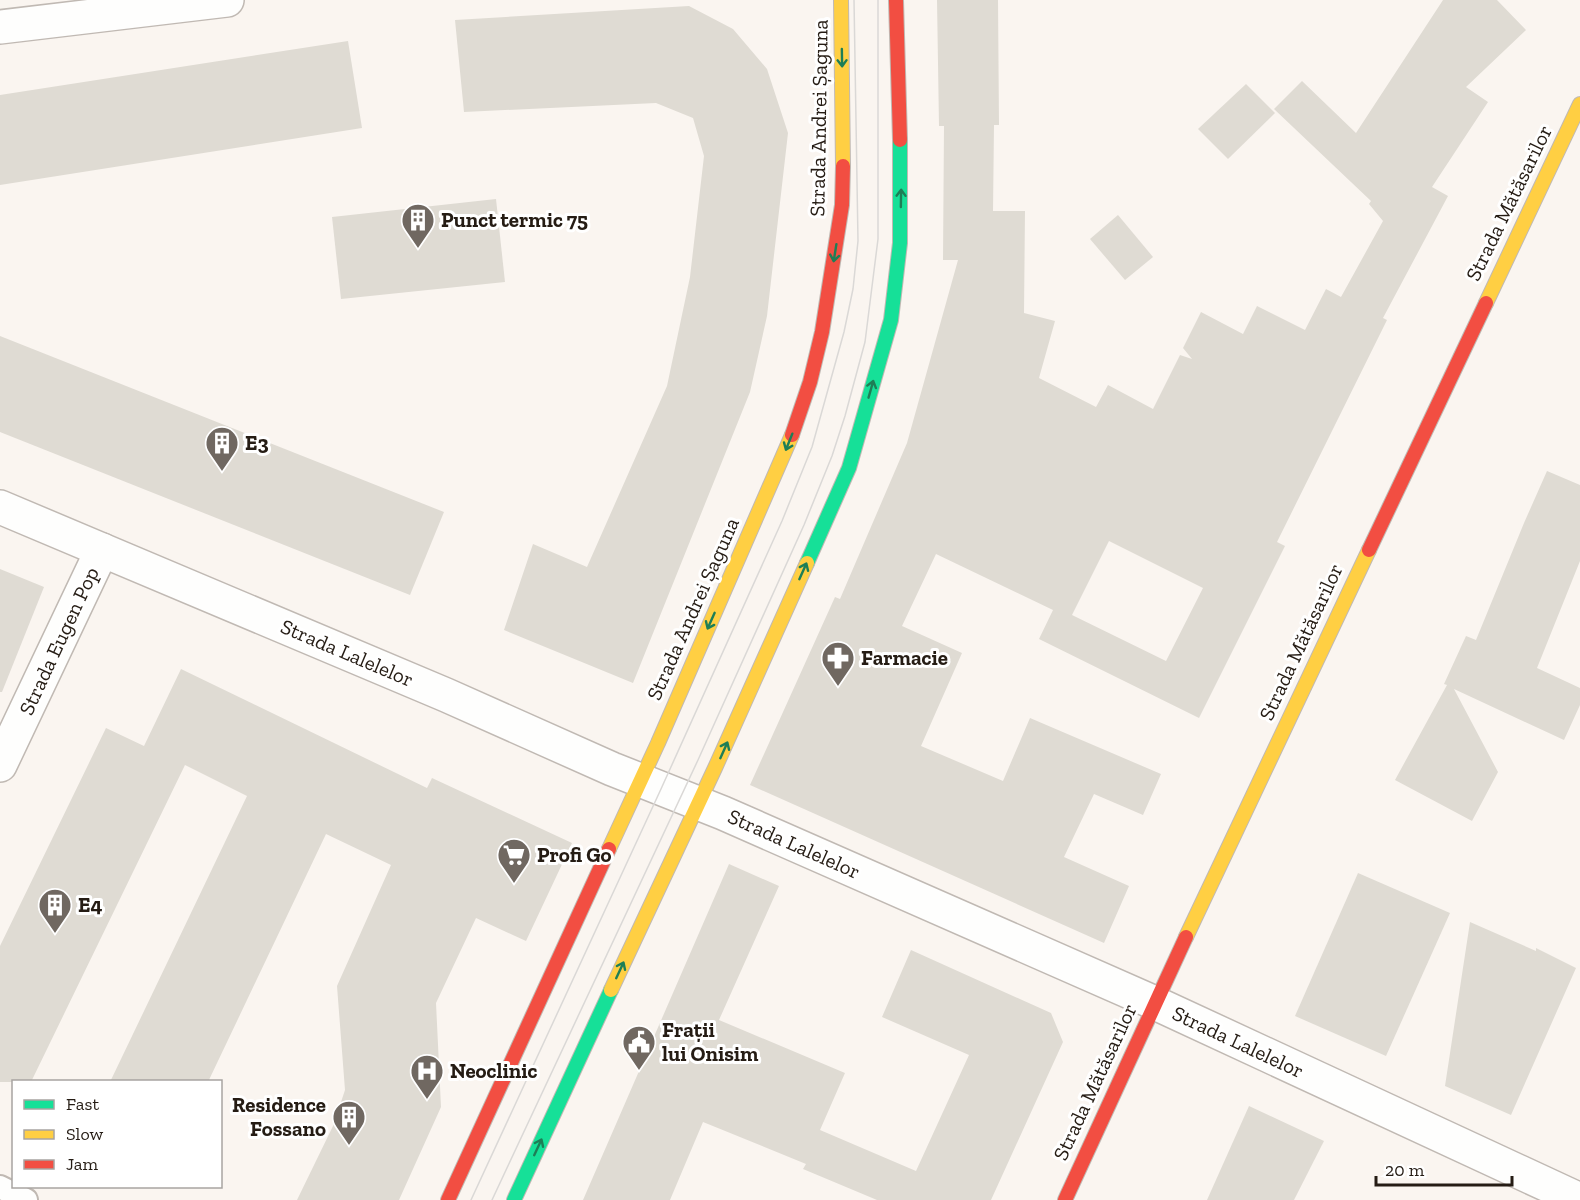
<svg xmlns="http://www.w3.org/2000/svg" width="1580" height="1200" font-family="'Zilla Slab',serif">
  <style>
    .building { fill: #dfdbd3; fill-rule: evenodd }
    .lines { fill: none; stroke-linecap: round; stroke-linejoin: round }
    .lane-casing { stroke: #c0b9b3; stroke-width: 26 }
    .street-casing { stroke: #c0b9b3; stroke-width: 36 }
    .fast-casing { stroke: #c0b9b3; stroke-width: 16 }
    .slow-casing { stroke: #c0b9b3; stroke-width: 16 }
    .jam-casing { stroke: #c0b9b3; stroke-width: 16 }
    .lane { stroke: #fefefd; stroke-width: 22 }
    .street { stroke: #fefefd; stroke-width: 33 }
    .fast { stroke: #16e098; stroke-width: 14 }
    .slow { stroke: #ffcf43; stroke-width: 14 }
    .jam { stroke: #f24e42; stroke-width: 14 }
    .tram { stroke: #dad8d6; stroke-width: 1.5 }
    .oneway { stroke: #1e7e56 }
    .labels { text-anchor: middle; stroke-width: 6; stroke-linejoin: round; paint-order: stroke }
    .street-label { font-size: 21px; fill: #251c14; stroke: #fff }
    .poi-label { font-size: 21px; font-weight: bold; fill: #251c14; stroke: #fff; text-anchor: start }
  </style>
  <rect width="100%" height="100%" fill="#faf5f0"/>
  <g class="building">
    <path d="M937,0h61l1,125h-5l-1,86h32l-1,102 31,8 -16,57 57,29 12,-22 45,24 27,-54 12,4 -9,-11 18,-36 42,22 14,-28 48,24 21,-41 15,8 42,-76 -14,-17 2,-3 -97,-92 28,-28 54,52 87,-133h54l29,30 -60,57 22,15 -56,85 16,9 -65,122 4,2 -110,222 8,4 -86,172 -160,-79 14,-29 -117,-56 -34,72 60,27 -41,93 82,35 27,-63 131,56 -18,41 -49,-21 -30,63 65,29 -25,57 -354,-158 85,-188 5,2 67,-156 51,-183h-15l1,-134h-5zM1109,541l94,47 -37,73 -94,-46z"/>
    <path d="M689,6l44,23 34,40 21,64 -21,183 -17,76 -117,291 -129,-53 29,-86 54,23 80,-181 23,-109 14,-121 -11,-38 -37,-15 -192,9 -9,-92z"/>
    <path d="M348,41l14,87 -362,57v-90z"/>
    <path d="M1246,84l29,29 -47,46 -30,-30z"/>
    <path d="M496,199l9,83 -164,17 -9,-82z"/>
    <path d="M1118,215l35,42 -28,23 -35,-41z"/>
    <path d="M0,336l444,176 -34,83 -410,-163z"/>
    <path d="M1547,471l33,14v76l-43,107 43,20v17l-16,35 -110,-51 44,83 -26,49 -77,-41 52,-95 -3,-1 22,-48 10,4 48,-117z"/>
    <path d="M0,569l44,18 -42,105h-2z"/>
    <path d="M181,669l246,119 5,-10 140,65 -46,98 -50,-23 -40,85 5,104 -42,93h-102l36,-74 12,-36 -8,-104 54,-121 -65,-31 -118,248h-98l137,-286 -62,-31 -154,317h-31v-136l106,-218 38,18z"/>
    <path d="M729,864l50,22 -60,134 126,53 -25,57 96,41 53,-116 -87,-38 29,-67 140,63 12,29 -72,158h-114l-74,-31 3,-5 -103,-42 -33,78h-87z"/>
    <path d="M1358,873l92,40 -64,143 -91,-40z"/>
    <path d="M1470,922l66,29v-3l40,20 -65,147 -66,-29z"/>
    <path d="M1249,1106l75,35 -30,59h-87z"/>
  </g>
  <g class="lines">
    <defs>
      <path id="lane" d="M0,1187l26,13"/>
      <g id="street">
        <path d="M0,27l227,-27"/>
        <path d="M0,507l446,188 166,74 111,44 432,190 425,197"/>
        <path d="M0,765l102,-215"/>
      </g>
      <g id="fast">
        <path d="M807,563l42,-95 42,-148 9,-77v-103"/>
        <path d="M514,1200l97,-210"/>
      </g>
      <g id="slow">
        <path d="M841,0l2,166"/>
        <path d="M1486,303l94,-199"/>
        <path d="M609,849l49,-106 134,-308"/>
        <path d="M1186,937l183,-387"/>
        <path d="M611,990l104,-222 92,-205"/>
      </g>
      <g id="jam">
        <path d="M896,0l4,140"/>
        <path d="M792,435l18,-53 12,-50 20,-127 1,-39"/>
        <path d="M1369,550l117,-247"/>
        <path d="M448,1200l161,-351"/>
        <path d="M1065,1200l121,-263"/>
      </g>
    </defs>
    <use href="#lane" class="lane-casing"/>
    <use href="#street" class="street-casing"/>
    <use href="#fast" class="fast-casing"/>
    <use href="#slow" class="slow-casing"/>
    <use href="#jam" class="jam-casing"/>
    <use href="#lane" class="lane"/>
    <use href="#street" class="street"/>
    <use href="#fast" class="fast"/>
    <use href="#slow" class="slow"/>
    <use href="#jam" class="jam"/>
    <g class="tram">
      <path d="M471,1200l190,-411 121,-268 30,-74 32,-115 9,-43 5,-48 -4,-241"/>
      <path d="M492,1200l206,-440 106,-235 28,-69 13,-40 20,-74 13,-103v-239"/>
    </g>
  </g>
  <defs><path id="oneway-shaft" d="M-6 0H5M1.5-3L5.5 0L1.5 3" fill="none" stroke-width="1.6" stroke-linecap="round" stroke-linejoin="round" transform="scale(1.5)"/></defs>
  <g class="oneway">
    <use href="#oneway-shaft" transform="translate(842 58) rotate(89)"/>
    <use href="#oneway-shaft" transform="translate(901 198) rotate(-89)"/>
    <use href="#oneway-shaft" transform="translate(835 253) rotate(99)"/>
    <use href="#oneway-shaft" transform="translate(871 389) rotate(-74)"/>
    <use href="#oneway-shaft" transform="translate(789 442) rotate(112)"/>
    <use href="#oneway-shaft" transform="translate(803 571) rotate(-66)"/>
    <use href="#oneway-shaft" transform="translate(711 621) rotate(114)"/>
    <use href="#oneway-shaft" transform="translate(724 750) rotate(-66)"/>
    <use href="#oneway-shaft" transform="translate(620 970) rotate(-65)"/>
    <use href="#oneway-shaft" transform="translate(538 1147) rotate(-65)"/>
  </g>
  <defs>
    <symbol id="building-pin" viewBox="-11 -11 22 30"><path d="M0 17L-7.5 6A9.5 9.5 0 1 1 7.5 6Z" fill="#706861" stroke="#fff"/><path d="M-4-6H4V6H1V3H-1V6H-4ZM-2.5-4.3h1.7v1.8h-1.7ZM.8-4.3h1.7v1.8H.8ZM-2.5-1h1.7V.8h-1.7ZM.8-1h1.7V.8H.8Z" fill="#fff"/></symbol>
    <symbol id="pharmacy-pin" viewBox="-11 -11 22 30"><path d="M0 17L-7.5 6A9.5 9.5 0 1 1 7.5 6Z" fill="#706861" stroke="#fff"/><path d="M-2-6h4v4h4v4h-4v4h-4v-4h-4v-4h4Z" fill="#fff"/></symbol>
    <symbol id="supermarket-pin" viewBox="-11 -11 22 30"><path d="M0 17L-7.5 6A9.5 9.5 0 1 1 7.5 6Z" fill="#706861" stroke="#fff"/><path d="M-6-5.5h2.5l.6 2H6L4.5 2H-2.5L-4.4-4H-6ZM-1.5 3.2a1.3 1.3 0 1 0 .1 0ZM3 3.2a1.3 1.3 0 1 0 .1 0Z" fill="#fff"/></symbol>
    <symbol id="civic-pin" viewBox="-11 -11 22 30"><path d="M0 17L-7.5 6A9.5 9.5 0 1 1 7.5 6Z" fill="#706861" stroke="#fff"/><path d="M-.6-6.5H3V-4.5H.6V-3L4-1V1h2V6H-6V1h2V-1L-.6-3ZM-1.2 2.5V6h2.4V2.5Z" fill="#fff"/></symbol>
    <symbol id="hospital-pin" viewBox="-11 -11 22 30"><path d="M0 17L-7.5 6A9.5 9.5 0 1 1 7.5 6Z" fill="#706861" stroke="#fff"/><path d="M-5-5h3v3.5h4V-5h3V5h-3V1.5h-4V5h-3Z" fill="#fff"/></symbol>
  </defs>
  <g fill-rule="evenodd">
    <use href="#building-pin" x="399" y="201" width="38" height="52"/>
    <use href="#building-pin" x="203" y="424" width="38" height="52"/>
    <use href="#pharmacy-pin" x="819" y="639" width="38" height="52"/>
    <use href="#supermarket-pin" x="495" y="836" width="38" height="52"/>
    <use href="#building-pin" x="36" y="886" width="38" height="52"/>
    <use href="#civic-pin" x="620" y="1023" width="38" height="52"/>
    <use href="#hospital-pin" x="408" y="1052" width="38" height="52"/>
    <use href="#building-pin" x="330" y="1098" width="38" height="52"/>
  </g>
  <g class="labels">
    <g class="street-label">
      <text transform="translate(819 118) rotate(-89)" y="7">Strada Andrei Șaguna</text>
      <text transform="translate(1509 203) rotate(-64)" y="7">Strada Mătăsarilor</text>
      <text transform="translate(693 609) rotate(-66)" y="7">Strada Andrei Șaguna</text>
      <text transform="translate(59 641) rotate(-65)" y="7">Strada Eugen Pop</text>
      <text transform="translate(1301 642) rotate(-65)" y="7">Strada Mătăsarilor</text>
      <text transform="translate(347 653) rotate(23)" y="7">Strada Lalelelor</text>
      <text transform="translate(794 844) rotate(24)" y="7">Strada Lalelelor</text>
      <text transform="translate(1238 1042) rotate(25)" y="7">Strada Lalelelor</text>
      <text transform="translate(1095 1082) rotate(-65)" y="7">Strada Mătăsarilor</text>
    </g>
    <g class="poi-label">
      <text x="441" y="227">Punct termic 75</text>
      <text x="245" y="450">E3</text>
      <text x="861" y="665">Farmacie</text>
      <text x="537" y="862">Profi Go</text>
      <text x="78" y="912">E4</text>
      <text x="662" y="1037">Frații<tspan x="662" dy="24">lui Onisim</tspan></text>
      <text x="450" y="1078">Neoclinic</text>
      <text x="326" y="1112" text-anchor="end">Residence<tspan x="326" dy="24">Fossano</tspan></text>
    </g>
  </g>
  <rect x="12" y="1080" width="210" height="108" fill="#ffffff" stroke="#a8a4a1" stroke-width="1.5"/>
  <rect x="24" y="1100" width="30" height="9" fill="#16e098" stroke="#a8a4a1" stroke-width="1.5"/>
  <text x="66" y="1110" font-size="18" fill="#251c14">Fast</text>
  <rect x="24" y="1130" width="30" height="9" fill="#ffcf43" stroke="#a8a4a1" stroke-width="1.5"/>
  <text x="66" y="1140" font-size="18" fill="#251c14">Slow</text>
  <rect x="24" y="1160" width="30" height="9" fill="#f24e42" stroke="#a8a4a1" stroke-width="1.5"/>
  <text x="66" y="1170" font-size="18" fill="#251c14">Jam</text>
  <path d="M1376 1176v9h136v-9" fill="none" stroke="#251c14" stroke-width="3"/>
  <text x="1385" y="1176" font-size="18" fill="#251c14" stroke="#ffffff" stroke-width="4.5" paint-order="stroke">20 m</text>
</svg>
